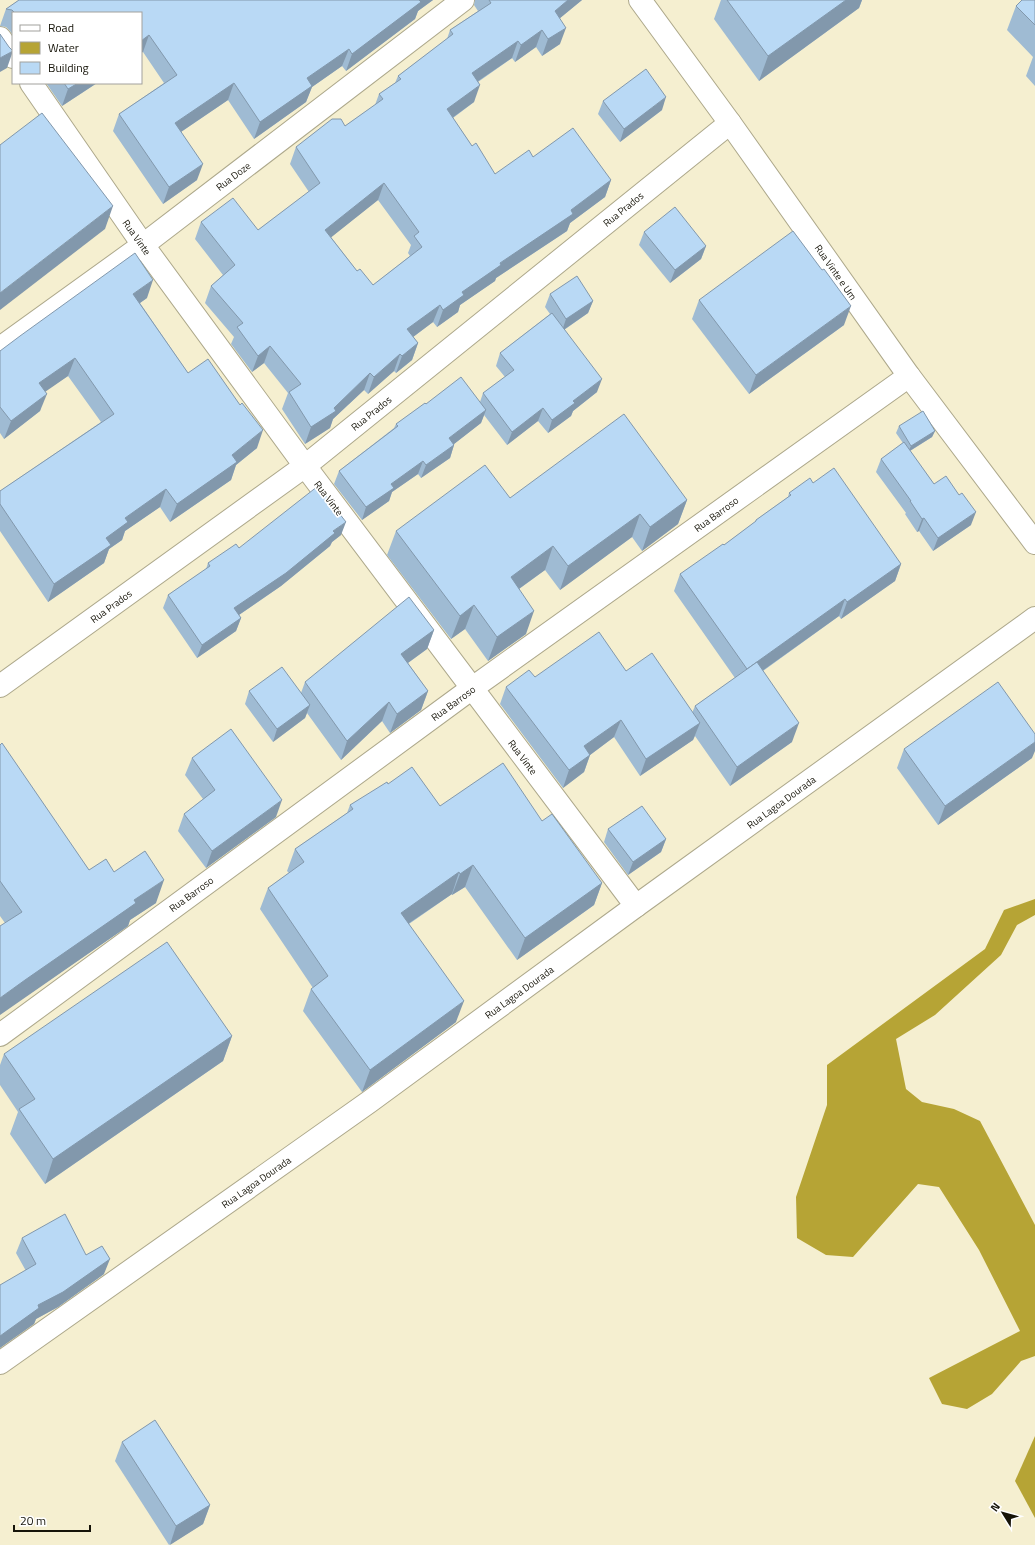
<svg xmlns="http://www.w3.org/2000/svg" width="1035" height="1545" font-family="'Titillium Web',sans-serif">
  <style>
    .water { fill: #b6a435 }
    .lines { fill: none; stroke-linecap: round; stroke-linejoin: round }
    .street-casing { stroke: #ada88b; stroke-width: 24 }
    .street { stroke: #fff; stroke-width: 22 }
    .wall { fill: #9fbbd3; fill-rule: evenodd }
    .shaded-wall { fill: #8298ac }
    .building { fill: #b9d9f5; stroke: #8298ac; fill-rule: evenodd }
    .labels { text-anchor: middle; stroke-width: 3.5; stroke-linejoin: round; paint-order: stroke }
    .street-label { font-size: 10px; fill: #161409; stroke: #fff }
  </style>
  <rect width="100%" height="100%" fill="#f5efd0"/>
  <g class="water">
    <path d="M1035,899v16l-18,10 -16,30 -66,60 -39,24 10,50 16,13 32,7 26,12 55,104v131l-14,5 -29,33 -25,15 -25,-5 -13,-26 91,-47 -41,-81 -40,-63 -21,-3 -65,73 -27,-2 -29,-17 -1,-41 31,-92v-40l158,-116 19,-39z"/>
    <path d="M1035,1436v82l-20,-37z"/>
  </g>
  <g class="lines">
    <defs>
      <g id="street">
        <path d="M640,0l90,123 179,253 126,167"/>
        <path d="M0,38l13,19"/>
        <path d="M31,83l112,162 162,221 331,440"/>
        <path d="M0,348l143,-103 320,-245"/>
        <path d="M0,686l305,-220 425,-343"/>
        <path d="M0,1035l471,-346 438,-313"/>
        <path d="M0,1363l369,-261 267,-196 399,-288"/>
      </g>
    </defs>
    <use href="#street" class="street-casing"/>
    <use href="#street" class="street"/>
  </g>
  <g class="wall">
    <path d="M19,0h414l-15,11 -3,8 -69,52 -4,-5 -30,21 -6,15 -52,37 -26,-39 -47,32 16,48 -34,24 -50,-73 6,-17 45,-31 -21,-31 -2,-39h-128v22l-3,-4 -4,-4 -6,-1 6,-17z"/>
    <path d="M475,0h107l-22,18v26l-18,12 -6,-9 -21,15 -3,-4 -34,24 -4,20 -21,16 19,28 23,28 38,-17 78,23 -6,17 -35,26 -3,8 -71,47 -1,3 -35,24 -2,7 -21,15 -4,-5 -20,15 5,6 -6,17 -16,13 -2,-2 -26,23 -4,-4 -31,29 -3,9 -25,16 -23,-35 6,-16 -24,-30 -12,9 -21,-28 3,-7 -29,-34 6,-17 12,-11 -28,-36 6,-17 57,8 51,-38 -19,-28 6,-17 49,-21 30,-21 4,-11 16,-11 3,-7 49,-37 3,-9 28,-19 -4,-6zM378,200l33,45 -3,8 2,3 -37,29 -16,-14 -26,-34z"/>
    <path d="M721,0h141l-3,8 -100,73 -45,-62z"/>
    <path d="M1035,0v86l-9,-10 7,-19 -26,-27 9,-24z"/>
    <path d="M46,83h51l-35,23z"/>
    <path d="M603,101l59,9 -42,32 -22,-28z"/>
    <path d="M644,232l62,14 -5,13 -31,24 -31,-38z"/>
    <path d="M550,294l43,7 -5,12 -24,17 33,62 -24,19 -2,5 -23,17 -10,-12 -31,24 -23,-30 -3,8 -27,21v1l-4,13 -29,20 -3,-4 -26,18 -3,9 -27,19 -28,-36 5,-13 55,-43 2,-4 30,-20 54,-2 3,-9 22,-16 -9,-11 4,-13 50,-39 -5,-7z"/>
    <path d="M147,298l-7,5 48,70 69,75 -21,17 -5,15 -61,42 -10,-15 -35,24 -3,9 -13,9 -5,14 -56,39 -48,-71v-40l101,-69 -33,-46 -23,15 -5,20 -36,28 -4,-6v-82z"/>
    <path d="M699,300l145,25 -95,69 -57,-75z"/>
    <path d="M899,426l36,5 -3,6 -22,14 24,33 37,41 -38,26 -14,-20 -2,1 -12,-18 1,-1 -30,-41 5,-13 22,-16 -7,-10z"/>
    <path d="M813,483l88,81 -6,17 -54,38 -2,-3 -76,55 29,71 -62,44 -35,-50 -2,4 -53,36 -26,-39 -24,18 -6,17 -21,16 -63,-84 6,-17 29,-10 91,-6 66,42 3,-7 40,-28 -61,-87 6,-17 44,-29 31,-23 1,-2 32,-23 1,-4z"/>
    <path d="M510,498l177,2 -9,24 -36,27 -10,-14 -72,53 -15,-20 -26,19 7,45 -38,27 -23,-32 -14,10 -64,-84 9,-24z"/>
    <path d="M341,535l-9,7 -2,4 -49,40 -42,29 2,3 -5,13 -39,27 -34,-50 5,-13 38,-26 2,-6 31,-15z"/>
    <path d="M434,630l-7,19 -19,14 20,28 -7,19 -31,23 -8,-12 -41,39 -34,-47 -2,5 -32,24 -28,-38 4,-13 52,2 4,-11z"/>
    <path d="M0,745l89,125 25,2 42,31 -26,17 -2,6 -10,7 -102,70 -11,-80 -5,-7z"/>
    <path d="M904,749l128,9 -94,67 -41,-57z"/>
    <path d="M192,758l84,59 -70,51 -28,-37 6,-17 19,-15 -18,-24z"/>
    <path d="M388,784l52,22 102,15 60,62 -8,22 -77,55 -52,-73 -13,8v-1l-43,30 47,98 -94,70 -59,-81 8,-22 2,-1 -53,-79 8,-21 21,-15 -2,-2 8,-22 52,-36 3,-8z"/>
    <path d="M608,829l58,10 -5,13 -33,23 -24,-33z"/>
    <path d="M232,1036l-9,25 -178,123 -35,-50 8,-22 -18,-27v-20l4,-11z"/>
    <path d="M22,1238l64,17 18,19 -46,33 -22,12 -2,5 -8,-53 -10,-18z"/>
    <path d="M122,1442l88,63 -7,19 -34,21 -54,-84z"/>
  </g>
  <g class="shaded-wall">
    <path d="M417,0h16l-15,11 -3,8 -69,52 6,-17z"/>
    <path d="M568,0h14l-34,28 7,-17z"/>
    <path d="M846,0h16l-3,8 -100,73 9,-25z"/>
    <path d="M566,28l-6,16 -18,12 6,-17z"/>
    <path d="M542,30l-6,17 -21,15 6,-17z"/>
    <path d="M149,35l-6,17 -2,1v-12z"/>
    <path d="M518,41l-6,17 -47,32 7,-17z"/>
    <path d="M349,49l-7,17 -30,21 -6,15 -52,37 6,-17 47,-44z"/>
    <path d="M13,51l-6,17 -7,4v-14z"/>
    <path d="M78,83h19l-35,23 6,-17z"/>
    <path d="M234,83l-6,17 -59,40 6,-17z"/>
    <path d="M480,85l-6,17 -33,24 6,-17z"/>
    <path d="M666,97l-4,13 -42,32 4,-13z"/>
    <path d="M203,164l-6,16 -34,24 6,-17z"/>
    <path d="M611,180l-6,17 -35,26 -3,8 -71,47 -1,3 -35,24 -2,7 -21,15 6,-17 19,-18z"/>
    <path d="M384,183l-6,17 -59,47 6,-17z"/>
    <path d="M113,206l-8,23 -105,81v-17z"/>
    <path d="M706,246l-5,13 -31,24 5,-13z"/>
    <path d="M153,280l-6,18 -20,14 6,-18z"/>
    <path d="M593,301l-5,12 -26,18 4,-12z"/>
    <path d="M440,305l-7,17 -32,24 6,-17z"/>
    <path d="M851,306l-7,19 -95,69 7,-19z"/>
    <path d="M418,343l-6,17 -16,13 6,-17z"/>
    <path d="M270,346l-6,17 -12,9 6,-16z"/>
    <path d="M400,354l-6,17 -26,23 6,-17z"/>
    <path d="M75,358l-7,18 -36,25 7,-18z"/>
    <path d="M370,373l-6,17 -31,29 -3,9 -25,16 6,-17 23,-19z"/>
    <path d="M602,379l-5,13 -24,19 -2,5 -23,17 4,-13 21,-19z"/>
    <path d="M47,394l-7,17 -36,28 7,-18z"/>
    <path d="M543,408l-5,13 -31,24 5,-13z"/>
    <path d="M486,410l-5,13 -36,28 4,-13z"/>
    <path d="M263,430l-6,18 -21,17 -5,15 -61,42 7,-18 55,-49z"/>
    <path d="M935,431l-3,6 -24,15 3,-6z"/>
    <path d="M454,445l-4,13 -29,20 5,-13z"/>
    <path d="M423,461l-5,13 -26,18 -3,9 -27,19 4,-13 25,-23z"/>
    <path d="M166,489l-6,18 -35,24 -3,9 -13,9 -5,14 -56,39 6,-18 52,-46 19,-20z"/>
    <path d="M687,500l-9,24 -36,27 8,-24z"/>
    <path d="M976,512l-5,13 -38,26 5,-13z"/>
    <path d="M640,514l-8,23 -72,53 8,-24z"/>
    <path d="M924,518l-5,13 -2,1 5,-13z"/>
    <path d="M346,522l-5,13 -9,7 -2,4 -49,40 -51,35 4,-13 99,-77z"/>
    <path d="M553,546l-8,24 -43,31 9,-24z"/>
    <path d="M901,564l-6,17 -54,38 6,-17z"/>
    <path d="M845,599l-6,17 -98,70 6,-17z"/>
    <path d="M474,605l-9,24 -14,10 9,-23z"/>
    <path d="M534,611l-8,23 -38,27 9,-24z"/>
    <path d="M241,618l-5,13 -39,27 5,-13z"/>
    <path d="M434,630l-7,19 -33,24 7,-19z"/>
    <path d="M428,691l-7,19 -31,23 7,-19z"/>
    <path d="M389,702l-7,19 -41,39 6,-19z"/>
    <path d="M310,705l-5,13 -32,24 4,-13z"/>
    <path d="M621,720l-7,17 -36,27 6,-18z"/>
    <path d="M700,723l-7,17 -53,36 6,-17z"/>
    <path d="M799,723l-7,19 -62,44 7,-19z"/>
    <path d="M1035,742v9l-3,7 -94,67 7,-19z"/>
    <path d="M590,755l-6,17 -21,16 6,-18z"/>
    <path d="M282,800l-6,17 -70,51 6,-17z"/>
    <path d="M666,839l-5,13 -33,23 5,-13z"/>
    <path d="M473,865l-8,22 -13,8 8,-21z"/>
    <path d="M459,872l-7,22 -59,40 8,-21z"/>
    <path d="M164,880l-8,23 -26,17 -2,6 -10,7 -118,82v-17l134,-98z"/>
    <path d="M602,883l-8,22 -77,55 8,-22z"/>
    <path d="M464,1001l-8,21 -94,70 8,-22z"/>
    <path d="M232,1036l-9,25 -178,123 8,-25z"/>
    <path d="M110,1259l-6,15 -46,33 -22,12 -2,5 -34,24v-12l38,-31z"/>
    <path d="M210,1505l-7,19 -33,21 6,-19z"/>
  </g>
  <g class="building">
    <path d="M19,0h400l2,2 -69,52 -3,-5 -42,29 5,8 -52,36 -26,-39 -59,40 28,41 -34,23 -50,-73 58,-39 -28,-40 -8,6v-28h-126l-3,-3 -6,-1z"/>
    <path d="M489,0h79l-13,11 11,17 -18,11 -6,-9 -21,15 -3,-4 -46,32 8,12 -33,24 25,37 4,-3 19,31 34,-24 4,7 40,-29 38,52 -40,30 2,4 -73,49 1,2 -39,27 2,3 -21,15 -3,-5 -33,24 11,14 -16,13 -2,-2 -26,23 -4,-4 -36,35 2,3 -25,16 -22,-35 12,-8 -31,-38 -12,10 -21,-29 6,-4 -32,-37 24,-21 -34,-43 32,-24 25,32 62,-47 -24,-36 36,-28h9l4,7 38,-27 -4,-5 22,-15 -3,-3 55,-42 -3,-4 41,-27zM384,183l35,49 -5,4 8,11 -49,38 -13,-16 -3,2 -32,-41z"/>
    <path d="M727,0h119l-78,56z"/>
    <path d="M1022,0h13v25l-19,-19z"/>
    <path d="M0,34l9,13 4,4 -13,7z"/>
    <path d="M646,69l20,28 -42,32 -21,-28z"/>
    <path d="M64,83h14l-10,6z"/>
    <path d="M42,113l71,93 -113,87v-148z"/>
    <path d="M675,207l31,39 -31,24 -31,-38z"/>
    <path d="M793,231l29,39 2,-1 27,37 -95,69 -57,-75z"/>
    <path d="M135,253l18,27 -20,14 55,79 20,-14 32,46 2,-2 21,27 -31,25 5,7 -60,42 -11,-15 -41,29 3,4 -22,16 5,7 -57,39 -54,-80v-13l114,-77 -39,-56 -36,25 8,11 -36,27 -11,-14v-56l20,-15z"/>
    <path d="M577,276l16,25 -27,18 -16,-25z"/>
    <path d="M552,313l50,66 -29,22 2,2 -23,17 -9,-12 -31,24 -29,-39 31,-23 -14,-17z"/>
    <path d="M461,377l25,33 -37,28 5,7 -28,20 -3,-4 -32,23 3,4 -28,19 -27,-36 59,-45 -2,-2 29,-21 1,1z"/>
    <path d="M923,411l12,20 -24,15 -12,-20z"/>
    <path d="M624,414l63,86 -37,27 -10,-13 -72,52 -15,-20 -42,31 23,34 -37,26 -23,-32 -14,11 -64,-85 89,-66 25,33z"/>
    <path d="M904,442l30,42 12,-8 13,19 3,-2 14,19 -38,26 -14,-20 -2,1 -12,-18h1l-30,-42z"/>
    <path d="M834,468l67,96 -54,38 -2,-3 -98,70 -67,-95 43,-30 1,1 32,-24v-1l35,-25 -2,-2 21,-15 3,5z"/>
    <path d="M318,486l28,36 -13,9 2,2 -49,40 -52,35 7,10 -39,27 -34,-50 42,-29 -2,-3 28,-19 3,4z"/>
    <path d="M409,597l25,33 -33,24 27,37 -31,23 -8,-12 -42,39 -42,-59z"/>
    <path d="M599,632l27,39 26,-18 48,70 -54,36 -25,-39 -37,26 6,9 -21,15 -63,-83 23,-17 6,7z"/>
    <path d="M757,662l42,61 -62,44 -42,-61z"/>
    <path d="M282,667l28,38 -33,24 -28,-38z"/>
    <path d="M998,682l37,52v8l-90,64 -41,-57z"/>
    <path d="M231,729l51,71 -70,51 -28,-37 31,-24 -23,-32z"/>
    <path d="M2,743l87,127 17,-11 8,13 31,-21 19,29 -30,20 2,3 -10,7 -101,70 -25,18v-72l22,-14 -22,-31v-136z"/>
    <path d="M503,763l39,58 10,-7 50,69 -77,55 -52,-73 -13,9 -1,-2 -58,41 63,88 -94,69 -59,-81 17,-13 -60,-88 36,-26 -9,-13 58,-40 -3,-4 37,-23 1,2 24,-17 28,39z"/>
    <path d="M642,806l24,33 -33,23 -25,-33z"/>
    <path d="M167,942l65,94 -179,123 -34,-50 16,-10 -31,-45z"/>
    <path d="M65,1214l21,41 16,-9 8,13 -47,33 -25,13 1,3 -39,28v-51l36,-21 -14,-26z"/>
    <path d="M155,1420l55,85 -34,21 -54,-84z"/>
  </g>
  <g class="labels">
    <g class="street-label">
      <text transform="translate(233 176) rotate(-37)" y="4">Rua Doze</text>
      <text transform="translate(623 209) rotate(-39)" y="4">Rua Prados</text>
      <text transform="translate(137 237) rotate(55)" y="4">Rua Vinte</text>
      <text transform="translate(836 272) rotate(55)" y="4">Rua Vinte e Um</text>
      <text transform="translate(371 413) rotate(-39)" y="4">Rua Prados</text>
      <text transform="translate(329 498) rotate(53)" y="4">Rua Vinte</text>
      <text transform="translate(716 514) rotate(-36)" y="4">Rua Barroso</text>
      <text transform="translate(111 606) rotate(-36)" y="4">Rua Prados</text>
      <text transform="translate(453 703) rotate(-36)" y="4">Rua Barroso</text>
      <text transform="translate(523 757) rotate(53)" y="4">Rua Vinte</text>
      <text transform="translate(781 802) rotate(-36)" y="4">Rua Lagoa Dourada</text>
      <text transform="translate(191 894) rotate(-36)" y="4">Rua Barroso</text>
      <text transform="translate(519 992) rotate(-36)" y="4">Rua Lagoa Dourada</text>
      <text transform="translate(256 1182) rotate(-35)" y="4">Rua Lagoa Dourada</text>
    </g>
  </g>
  <rect x="12" y="12" width="130" height="72" fill="#ffffff" stroke="#a2a19d"/>
  <rect x="20" y="25" width="20" height="6" fill="#ffffff" stroke="#a2a19d"/>
  <text x="48" y="32" font-size="12" fill="#161409">Road</text>
  <rect x="20" y="42" width="20" height="12" fill="#b6a435" stroke="#a2a19d"/>
  <text x="48" y="52" font-size="12" fill="#161409">Water</text>
  <rect x="20" y="62" width="20" height="12" fill="#b9d9f5" stroke="#a2a19d"/>
  <text x="48" y="72" font-size="12" fill="#161409">Building</text>
  <g transform="translate(1003 1513) rotate(307)" stroke="#ffffff" stroke-width="3" paint-order="stroke">
  <path d="M0-3L7 15L0 10L-7 15Z" fill="#161409"/>
  <text y="-6" font-size="11" font-weight="bold" text-anchor="middle" fill="#161409">N</text>
  </g>
  <path d="M14 1525v6h76v-6" fill="none" stroke="#161409" stroke-width="2"/>
  <text x="20" y="1525" font-size="12" fill="#161409" stroke="#ffffff" stroke-width="3" paint-order="stroke">20 m</text>
</svg>
